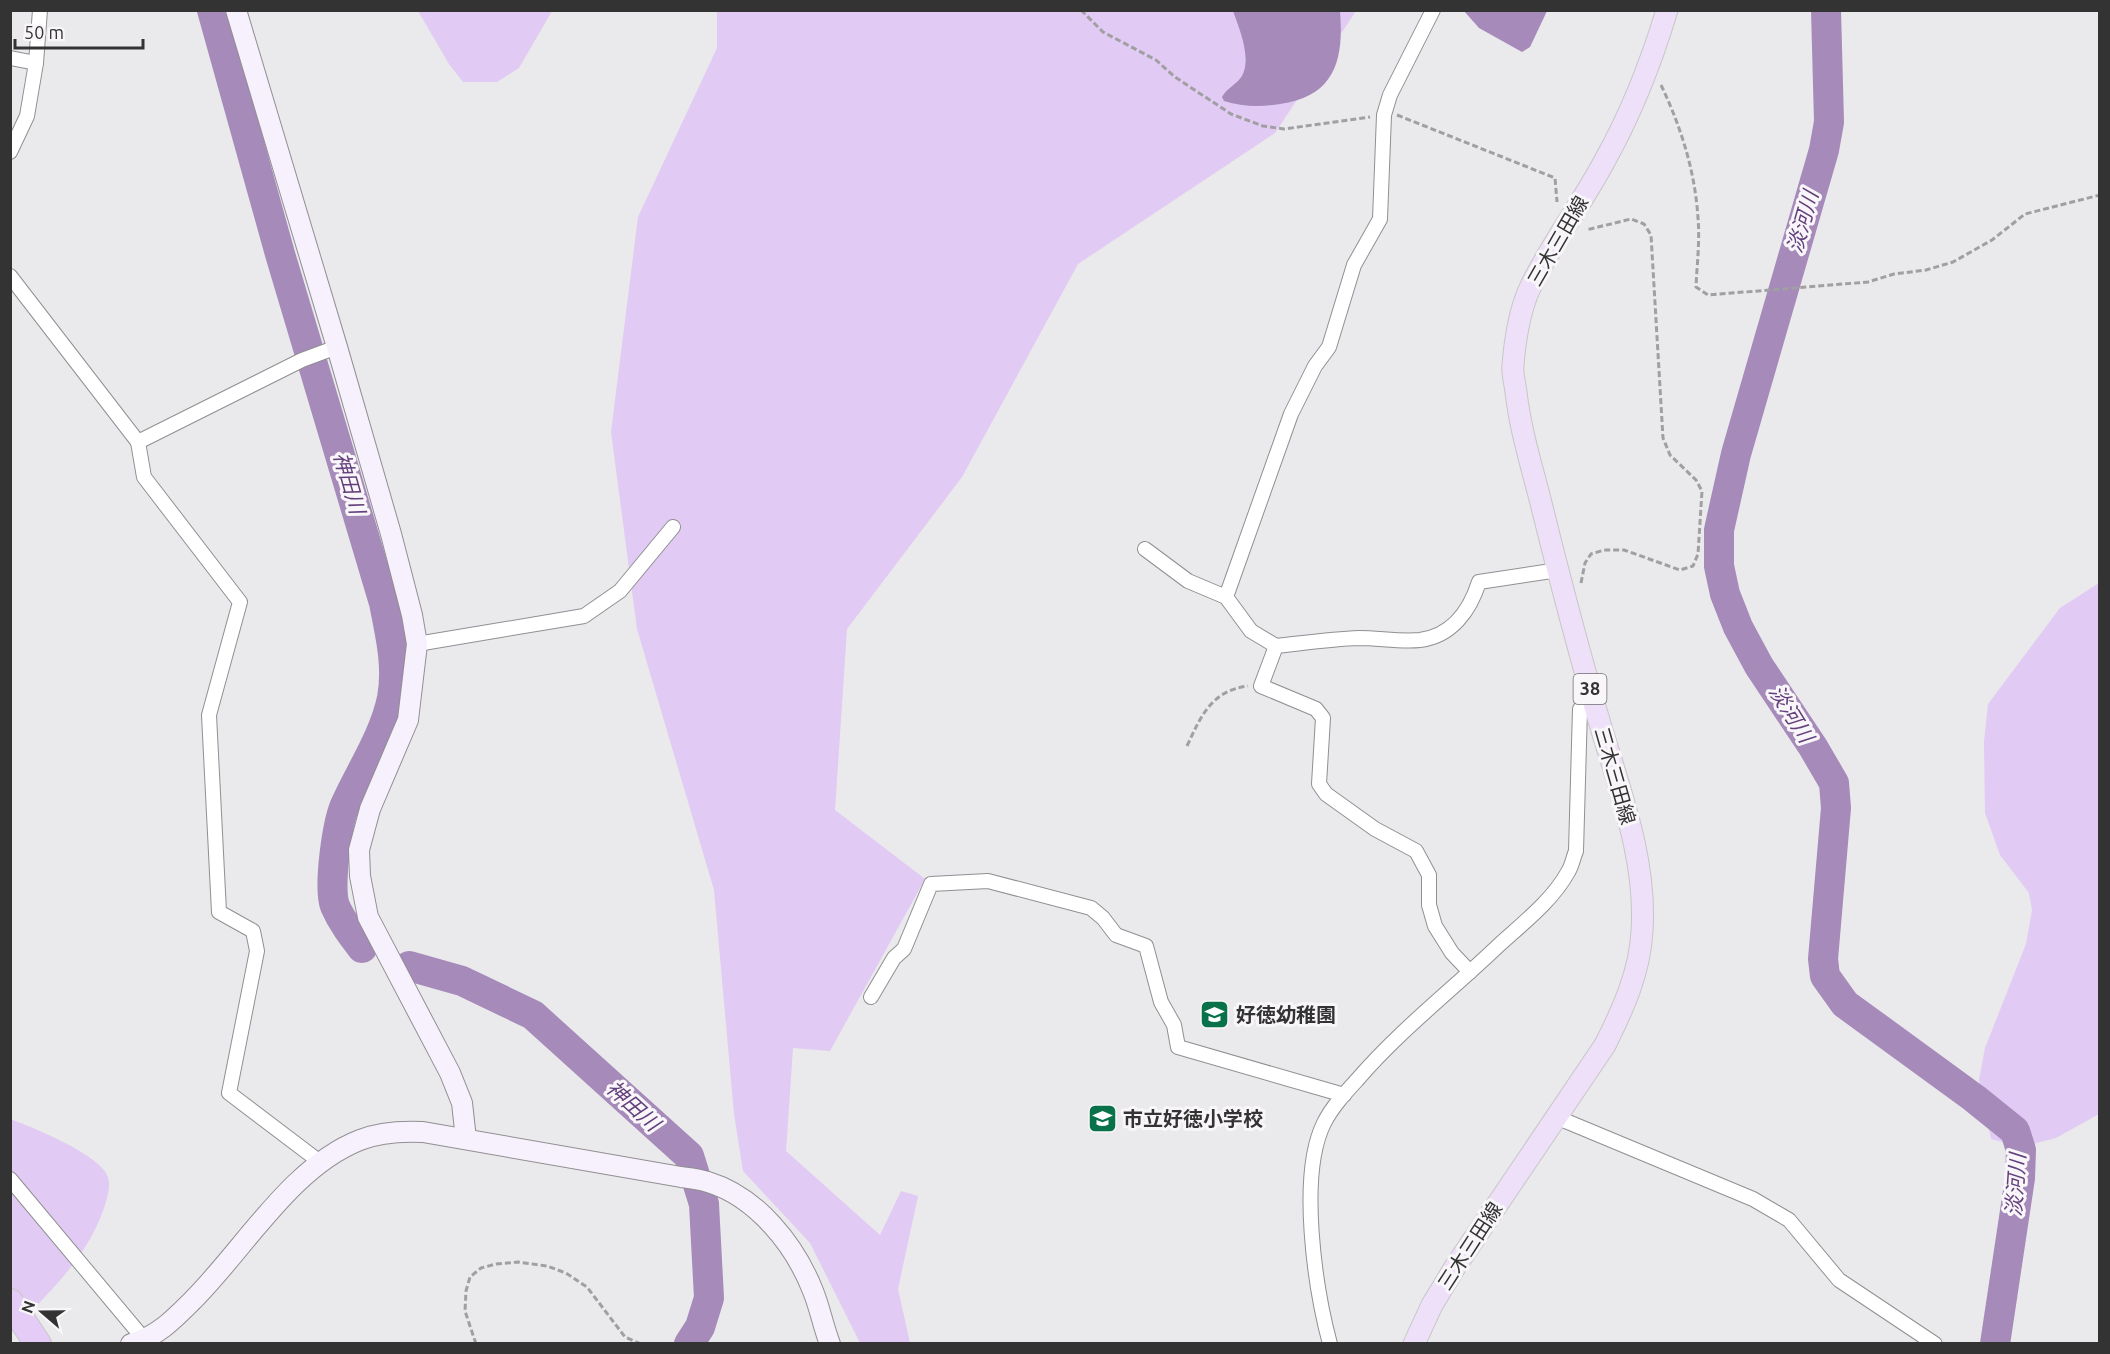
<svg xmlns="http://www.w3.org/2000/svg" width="2110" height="1354" font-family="Ubuntu,'Noto Sans JP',sans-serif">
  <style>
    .green { fill: #e1caf3 }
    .water { fill: #a58aba }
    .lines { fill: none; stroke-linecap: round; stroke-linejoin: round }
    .river { stroke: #a58aba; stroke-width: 30 }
    .street-casing { stroke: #908f92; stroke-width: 16 }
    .secondary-casing { stroke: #908f92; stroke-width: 22 }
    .primary-casing { stroke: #c6c6c6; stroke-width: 23 }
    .highway-casing { stroke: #c6c6c6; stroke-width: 28 }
    .path { stroke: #a09fa2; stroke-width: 3; stroke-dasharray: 6 3; stroke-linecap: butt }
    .street { stroke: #fff; stroke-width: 14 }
    .secondary { stroke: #f7f0fd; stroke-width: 20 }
    .primary { stroke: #efe0fa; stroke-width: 21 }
    .highway { stroke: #e4ccf7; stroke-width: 26 }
    .labels { text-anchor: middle; stroke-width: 6; stroke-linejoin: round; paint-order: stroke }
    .shield { fill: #f8f6f9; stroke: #6f6e6f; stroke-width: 1.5 }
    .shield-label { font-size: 18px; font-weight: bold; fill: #343334 }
    .street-label { font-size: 20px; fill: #343334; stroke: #f8f6f9 }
    .poi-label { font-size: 20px; font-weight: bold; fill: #343334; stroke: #f8f6f9; text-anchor: start }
    .water-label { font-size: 21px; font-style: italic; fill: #643f7d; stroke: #f8f6f9 }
  </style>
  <rect width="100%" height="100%" fill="#eae9ec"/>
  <g class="green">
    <path d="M552,11l-33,57 -22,14h-34l-14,-18 -31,-53z"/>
    <path d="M717,11h639l-81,122 -197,131 -116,213 -115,152 -12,181 90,69 -95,172 -37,-3 -7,103 94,84 21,-44 17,5 -20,93 12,54h-50l-50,-100 -67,-72 -9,-57 -20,-224 -77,-261 -26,-197 27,-215 79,-169z"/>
    <path d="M2099,583v531l-43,24 -34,9 -31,-8 -12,-59 6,-32 41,-104 6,-34 -3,-17 -29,-38 -15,-42 -1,-71 4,-38 72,-96z"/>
    <path d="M10,1119c22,8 91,36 98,58 3,11 -1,21 -4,31 -18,52 -56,85 -93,124z"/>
  </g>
  <g class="water">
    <path d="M1233,11h107c4,49 -5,85 -60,93 -19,3 -37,3 -56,-3l-2,-4c5,-9 15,-13 20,-21 10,-18 -3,-48 -9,-65z"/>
    <path d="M1464,11h83l-17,36 -8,5 -43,-24z"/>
  </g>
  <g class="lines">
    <g class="river">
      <path d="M212,10l68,244 104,349c6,31 14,63 8,95 -8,38 -30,70 -46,105 -9,18 -18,85 -11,103 7,16 17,29 27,42"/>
      <path d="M1826,10l3,112 -5,28 -88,304 -17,76v36l6,28 13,33 21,39 54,81 21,36 2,25 -13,151 2,17 20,28 129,94 41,33 6,19 -1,28 -25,166"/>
      <path d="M409,966l53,15 71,34 156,141 15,48 5,94 -9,29 -11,17"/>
    </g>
    <defs>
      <g id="street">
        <path d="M10,58l26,5"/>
        <path d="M10,152l17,-36 9,-53 4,-53"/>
        <path d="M10,276l128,166 6,35 96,125 -31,113 10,197 34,19 4,20 -28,142 91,69"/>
        <path d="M138,442l164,-82 35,-13"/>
        <path d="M1145,549l43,32 38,16 25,34 25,15 -15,40 55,23 7,9 -4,66 7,10 49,35 41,22 13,24v30l6,21 17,27 18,19"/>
        <path d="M1226,597l65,-183 24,-48 14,-19 25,-82 26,-46 4,-104 6,-20 43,-85"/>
        <path d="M417,644l167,-28 36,-25 53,-64"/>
        <path d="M1276,646c28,-3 55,-7 83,-8 20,0 41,4 61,2 32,-4 50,-30 59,-58l79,-12"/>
        <path d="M871,997l23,-39 10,-9 27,-65 57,-3 103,27 12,10 13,17 30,11 15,56 13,23 4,22 166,48"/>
        <path d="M1556,1117l197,82 36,21 50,60 96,64"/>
        <path d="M10,1179l138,165"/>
        <path d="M1330,1344c-15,-56 -32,-169 -6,-221 8,-16 21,-30 33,-43 43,-50 95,-90 142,-135 24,-22 53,-44 69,-73 4,-6 5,-14 8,-21l4,-142 12,-15"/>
      </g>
      <g id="secondary">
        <path d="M236,10l101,337 54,187 21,81 5,29 -9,76 -38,89 -11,41 1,26 8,41 82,156 12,30 4,36"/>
        <path d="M131,1344c27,-8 43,-25 62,-44 52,-52 98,-133 167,-160 20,-8 43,-9 63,-8l258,45c8,1 18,2 27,5 49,15 87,63 105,109 7,17 10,35 17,53"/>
      </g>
      <path id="primary" d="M1414,1344l18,-39 23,-38 150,-222c18,-36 35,-73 37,-114 5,-73 -24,-145 -44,-214 -21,-72 -40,-145 -58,-218 -9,-35 -20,-71 -24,-107 -1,-9 -4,-18 -3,-27 2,-25 6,-52 16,-75 21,-45 52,-85 75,-128 27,-48 47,-99 63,-152"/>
      <path id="highway" d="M10,1302l28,42"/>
    </defs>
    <use href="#street" class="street-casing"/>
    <use href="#secondary" class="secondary-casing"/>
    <use href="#primary" class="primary-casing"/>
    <use href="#highway" class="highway-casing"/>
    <g class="path">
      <path d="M1081,10l22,22 53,28 19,17 56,37 32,12 21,3 86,-12"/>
      <path d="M1661,85c20,42 34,86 37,133 2,22 -1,46 -2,69l12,8 160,-13 26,-8 32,-4 27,-8 39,-22 33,-26 75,-19"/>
      <path d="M1397,115l158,63 2,24"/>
      <path d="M1581,583l4,-20 6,-9 13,-4h20l56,20 13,-4 5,-12 4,-63 -6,-11 -26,-25 -7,-17 -12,-203 -7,-11 -13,-5 -45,11"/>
      <path d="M1187,746c14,-30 24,-55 61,-60"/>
      <path d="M476,1344l-11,-33 1,-20 4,-14 11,-9 15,-4 22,-2 29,4 19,7 21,14 38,50 16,7"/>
    </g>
    <use href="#street" class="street"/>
    <use href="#secondary" class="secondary"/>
    <use href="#primary" class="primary"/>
    <use href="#highway" class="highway"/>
  </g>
  <defs>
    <symbol id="school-square" viewBox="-11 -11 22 22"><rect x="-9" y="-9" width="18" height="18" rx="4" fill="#09724b" stroke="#f8f6f9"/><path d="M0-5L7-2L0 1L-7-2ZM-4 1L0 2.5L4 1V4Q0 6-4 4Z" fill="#fff"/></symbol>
  </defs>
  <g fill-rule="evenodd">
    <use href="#school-square" x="1198" y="998" width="33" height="33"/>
    <use href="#school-square" x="1086" y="1102" width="33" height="33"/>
  </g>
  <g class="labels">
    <rect class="shield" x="1573.5" y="674" width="33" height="30" rx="4.5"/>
    <g class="shield-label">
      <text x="1590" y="695">38</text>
    </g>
    <g class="street-label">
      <text transform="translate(1558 241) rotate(-60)" y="7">三木三田線</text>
      <text transform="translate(1615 776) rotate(74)" y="7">三木三田線</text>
      <text transform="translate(1470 1246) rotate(-57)" y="7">三木三田線</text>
    </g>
    <g class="poi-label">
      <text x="1236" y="1022">好徳幼稚園</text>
      <text x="1123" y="1126">市立好徳小学校</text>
    </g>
    <g class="water-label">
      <text transform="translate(1803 222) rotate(-74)" y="7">淡河川</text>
      <text transform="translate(349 483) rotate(74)" y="7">神田川</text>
      <text transform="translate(1791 714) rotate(58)" y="7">淡河川</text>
      <text transform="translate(633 1106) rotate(42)" y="7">神田川</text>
      <text transform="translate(2016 1185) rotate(-86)" y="7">淡河川</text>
    </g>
  </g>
  <rect width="2110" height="1354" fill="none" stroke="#343334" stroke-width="24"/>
  <g transform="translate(42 1312) rotate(290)" stroke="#f8f6f9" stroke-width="4.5" paint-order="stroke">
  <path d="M0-4.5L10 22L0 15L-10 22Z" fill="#343334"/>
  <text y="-9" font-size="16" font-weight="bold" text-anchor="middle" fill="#343334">N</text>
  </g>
  <path d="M15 39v9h128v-9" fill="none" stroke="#343334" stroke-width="3"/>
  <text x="24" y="39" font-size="18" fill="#343334" stroke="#f8f6f9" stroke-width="4.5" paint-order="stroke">50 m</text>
</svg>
